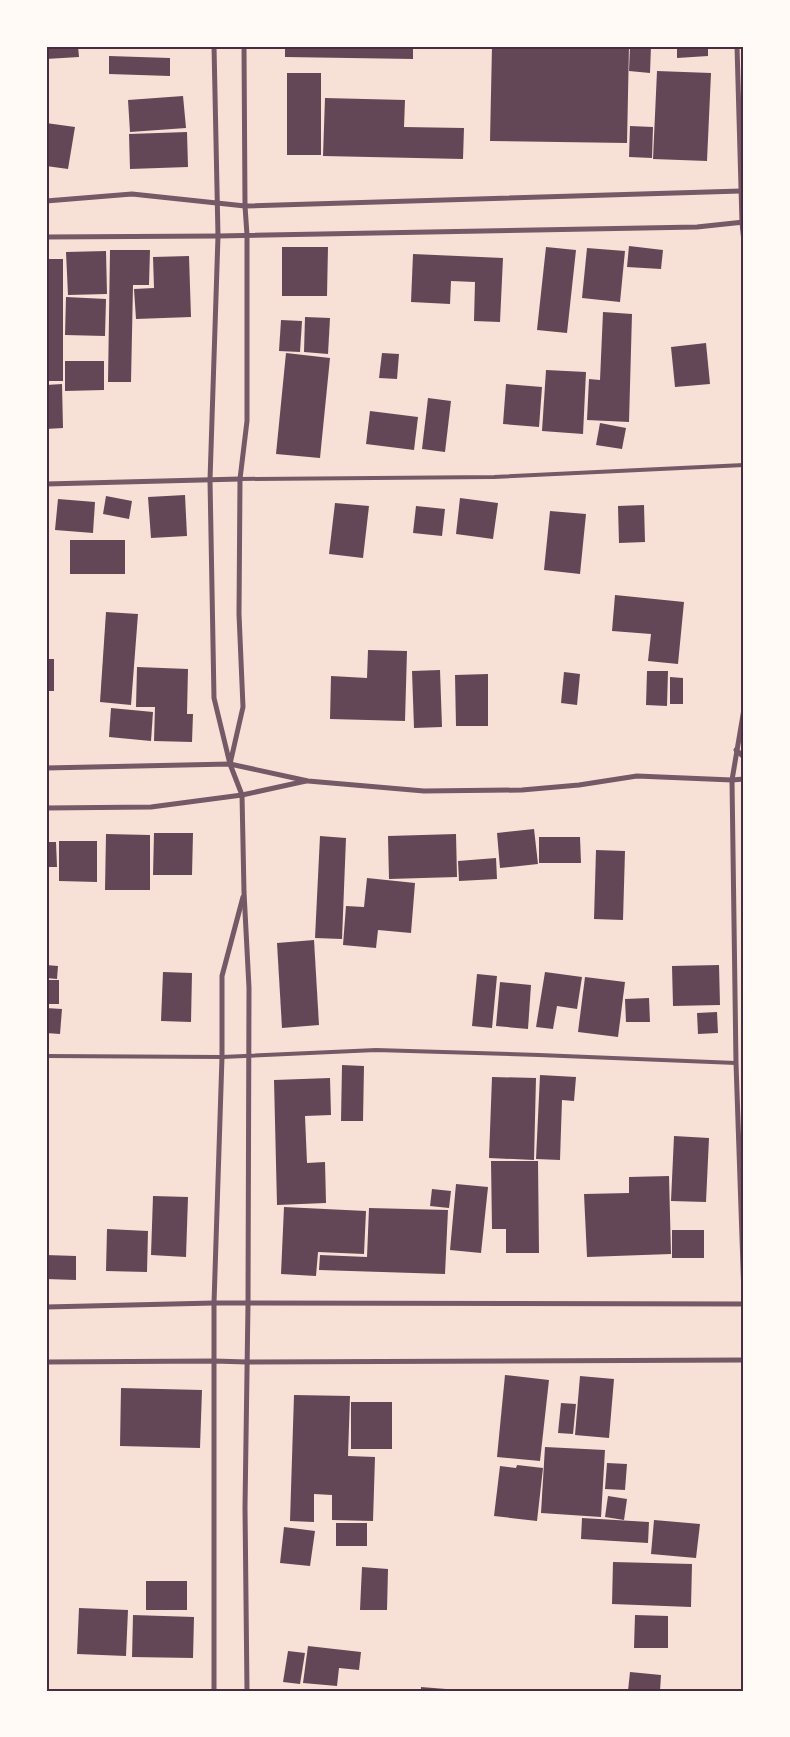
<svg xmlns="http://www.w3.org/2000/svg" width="790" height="1737" font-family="Inter,sans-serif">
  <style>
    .building { fill: #644757 }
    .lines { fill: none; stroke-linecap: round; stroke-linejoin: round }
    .service { stroke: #755966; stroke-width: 4 }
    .minor { stroke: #755966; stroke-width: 5 }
    .neatline { fill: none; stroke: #4a2c40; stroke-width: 2 }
  </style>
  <rect width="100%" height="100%" fill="#f7e1d7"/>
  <g class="building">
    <path d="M46,46h32l1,11 -33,2z"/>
    <path d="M285,46h128v13l-128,-2z"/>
    <path d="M492,46h137l-2,97 -137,-2z"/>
    <path d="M630,46h21l-1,27 -21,-2z"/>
    <path d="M677,46h31v10l-31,2z"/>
    <path d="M109,56l61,2v18l-61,-2z"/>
    <path d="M657,71l54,2 -4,88 -54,-2z"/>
    <rect x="287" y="73" width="34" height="82"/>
    <path d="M183,96l3,32 -56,4 -2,-32z"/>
    <path d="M325,98l80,2 -1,27 60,1 -1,31 -140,-3z"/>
    <path d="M46,123l29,4 -7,42 -22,-3z"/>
    <path d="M630,126l23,1 -1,31 -23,-1z"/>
    <path d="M187,132l1,35 -58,2 -1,-35z"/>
    <path d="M629,246l34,4 -2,19 -34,-2z"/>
    <path d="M282,247h46l-1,49h-45z"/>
    <path d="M546,247l30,3 -9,83 -30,-3z"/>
    <path d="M587,248l38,3 -5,51 -38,-4z"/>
    <path d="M110,250h40l-1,35h-16l-2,97h-23z"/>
    <path d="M106,251l1,43 -39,1 -2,-43z"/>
    <path d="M413,254l90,4 -3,64 -26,-1 1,-39 -24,-1 -1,23 -39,-2z"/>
    <path d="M189,256l2,61 -55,2 -2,-30 20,-1 -1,-31z"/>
    <rect x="46" y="259" width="17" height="122"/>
    <path d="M66,297l40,2 -1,37 -40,-1z"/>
    <path d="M603,312l29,2 -3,108 -42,-2 2,-41 11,1z"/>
    <path d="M305,317l25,1 -2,36 -24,-2z"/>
    <path d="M281,320l21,1 -2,31 -21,-1z"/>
    <path d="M706,343l4,41 -35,3 -4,-40z"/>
    <path d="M286,353l44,5 -10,100 -44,-4z"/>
    <path d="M382,353l17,1 -2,25 -18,-1z"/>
    <path d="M65,361h39v29l-39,1z"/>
    <path d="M546,370l40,2 -3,62 -41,-3z"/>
    <path d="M62,384l1,44 -17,1v-44z"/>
    <path d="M506,384l36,3 -3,40 -36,-3z"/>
    <path d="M428,398l23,3 -6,51 -23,-3z"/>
    <path d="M370,411l48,6 -4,33 -48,-6z"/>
    <path d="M600,423l26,5 -4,21 -26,-4z"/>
    <path d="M185,495l2,41 -36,2 -3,-41z"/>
    <path d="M106,496l26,5 -3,18 -26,-5z"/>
    <path d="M460,498l38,5 -5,36 -37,-5z"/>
    <path d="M58,499l37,3 -2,31 -38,-3z"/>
    <path d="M335,503l34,3 -6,52 -34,-4z"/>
    <path d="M644,505l1,37 -26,1 -1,-37z"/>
    <path d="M416,506l29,3 -3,27 -29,-3z"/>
    <path d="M550,511l36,3 -6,60 -36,-4z"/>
    <rect x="70" y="540" width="55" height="34"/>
    <path d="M615,595l69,7 -6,62 -30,-3 3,-27 -39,-3z"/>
    <path d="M106,612l32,2 -7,91 -31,-3z"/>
    <path d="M368,650l39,1 -2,70 -75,-2 1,-43 36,2z"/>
    <rect x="46" y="659" width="8" height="32"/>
    <path d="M137,667l51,2 -1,45h6l-1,28 -38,-1 1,-34h-19z"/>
    <path d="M440,670l2,57 -28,1 -2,-57z"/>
    <path d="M647,671h21l-1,35 -21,-1z"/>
    <path d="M564,672l16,2 -3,31 -16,-2z"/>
    <path d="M488,674v52h-32l-1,-51z"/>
    <path d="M670,677l13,1v26h-13z"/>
    <path d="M111,708l42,4 -2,29 -42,-4z"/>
    <path d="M534,829l4,35 -38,4 -3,-35z"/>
    <path d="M154,833h39l-1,42h-39z"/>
    <path d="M106,834l44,1v55h-45z"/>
    <path d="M456,834l1,43 -68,2 -1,-43z"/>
    <path d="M320,836l26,2 -4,101 -27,-1z"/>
    <path d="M539,837h41l1,26h-42z"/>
    <path d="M59,841h38v41l-38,-1z"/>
    <path d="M46,842h10l1,25h-11z"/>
    <path d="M596,850l29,1 -2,69 -29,-1z"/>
    <path d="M496,858l1,21 -38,2 -1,-20z"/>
    <path d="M367,878l48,5 -4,50 -33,-3 -2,18 -33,-3 3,-39 18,1z"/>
    <path d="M314,940l5,85 -37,3 -5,-85z"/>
    <path d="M46,965l12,1 -1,13 -11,-1z"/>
    <path d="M719,965l1,40 -47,1 -1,-40z"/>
    <path d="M163,972l29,1 -1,49 -30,-1z"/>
    <path d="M545,972l37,5 -5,32 -20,-3 -4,23 -17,-2z"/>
    <path d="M477,974l20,2 -5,52 -20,-2z"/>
    <path d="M585,977l40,5 -7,55 -40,-5z"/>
    <rect x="46" y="980" width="13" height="24"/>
    <path d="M500,982l31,3 -3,44 -32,-3z"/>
    <path d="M649,998l1,24h-24l-1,-23z"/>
    <path d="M46,1008l16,1 -2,25 -14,-1z"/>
    <path d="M717,1012l1,21 -20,1 -1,-21z"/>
    <path d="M342,1065l22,1 -1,55h-22z"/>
    <path d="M540,1075l36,2 -2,24 -12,-1 -2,60 -24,-1z"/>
    <path d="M492,1077l44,1 -2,82 -45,-2z"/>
    <path d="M330,1078l1,37 -26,1 2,47 18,-1 1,41 -49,2 -3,-125z"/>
    <path d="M674,1136l35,2 -3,64 -35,-1z"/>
    <path d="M491,1161h47l1,92h-33v-24h-14z"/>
    <path d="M669,1176l2,78 -84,3 -3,-63 45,-1v-16z"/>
    <path d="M456,1184l32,3 -7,66 -31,-3z"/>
    <path d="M432,1189l19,2 -2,17 -19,-2z"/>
    <path d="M153,1196l35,1 -2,60 -35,-2z"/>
    <path d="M284,1207l82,4 -2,43 -46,-2 -2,24 -35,-2z"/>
    <path d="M369,1208l79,2 -3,64 -126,-4 1,-15 47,2z"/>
    <path d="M107,1229l41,2 -1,41 -41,-1z"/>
    <rect x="672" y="1230" width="32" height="28"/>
    <path d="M46,1255l30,1v24l-30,-1z"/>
    <path d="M505,1375l44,5 -9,81 -43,-4z"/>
    <path d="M580,1376l34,3 -5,59 -34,-3z"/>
    <path d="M121,1388l81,2 -2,58 -80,-2z"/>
    <path d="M294,1395l56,1 -2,60 27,1 -2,64 -41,-1v-25l-18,-1v28l-24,-1z"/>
    <rect x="351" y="1402" width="41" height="47"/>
    <path d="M561,1403l15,1 -3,30 -15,-1z"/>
    <path d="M545,1447l60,3 -4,67 -60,-4z"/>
    <path d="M607,1463l20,1 -2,26 -20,-1z"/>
    <path d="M517,1465l26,3 -6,53 -43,-5 6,-50 16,2z"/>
    <path d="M608,1496l19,3 -3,21 -19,-3z"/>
    <path d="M582,1518l67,4 -1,21 -67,-4z"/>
    <path d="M654,1520l46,4 -4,34 -45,-4z"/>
    <rect x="336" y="1523" width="31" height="23"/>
    <path d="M284,1527l31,4 -5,35 -30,-3z"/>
    <path d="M613,1562l79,2 -1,43 -79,-3z"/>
    <path d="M362,1567l26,2 -1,41h-27z"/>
    <rect x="146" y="1581" width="41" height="29"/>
    <path d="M79,1608l49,2 -2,46 -49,-2z"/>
    <path d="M133,1615l61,2 -1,41 -61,-1z"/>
    <path d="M635,1615l33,1v32h-34z"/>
    <path d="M308,1646l53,6 -2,18 -20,-2 -2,18 -34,-3z"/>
    <path d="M288,1651l17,2 -5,31 -17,-2z"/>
    <path d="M630,1672l31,3 -1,16h-32z"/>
    <path d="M421,1687l25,2v2h-25z"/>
  </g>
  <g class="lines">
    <g class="service">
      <path d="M240,479l254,-2 250,-12"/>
      <path d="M46,1056l176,1 154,-7 163,5 197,8"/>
    </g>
    <g class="minor">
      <path d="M214,46l4,190 -8,244 4,218 16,66 13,-57 -4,-93 1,-135 7,-58v-186l-2,-29 -1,-160"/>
      <path d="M737,46l5,177 2,19"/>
      <path d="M46,201l86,-7 113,12 496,-15"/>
      <path d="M46,237l172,-1 479,-9 47,-5"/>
      <path d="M46,484l194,-5"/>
      <path d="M744,709l-12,71 4,283 8,233"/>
      <path d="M736,750l8,7"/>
      <path d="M230,764l12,31 2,97 5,96 -1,316 -3,203 2,184"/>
      <path d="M46,768l184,-4 78,17 116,10 98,-1 57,-5 58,-9 95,4 12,-1"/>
      <path d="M46,808l105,-1 91,-12 64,-14"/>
      <path d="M46,1307l168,-4 530,1"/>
      <path d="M46,1362l168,-1 33,1 497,-2"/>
      <path d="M214,1691v-388l8,-246v-81l21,-79"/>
    </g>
  </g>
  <rect width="790" height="1737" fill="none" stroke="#fffaf5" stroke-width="95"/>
  <rect x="48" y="48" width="694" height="1642" class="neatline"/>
</svg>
